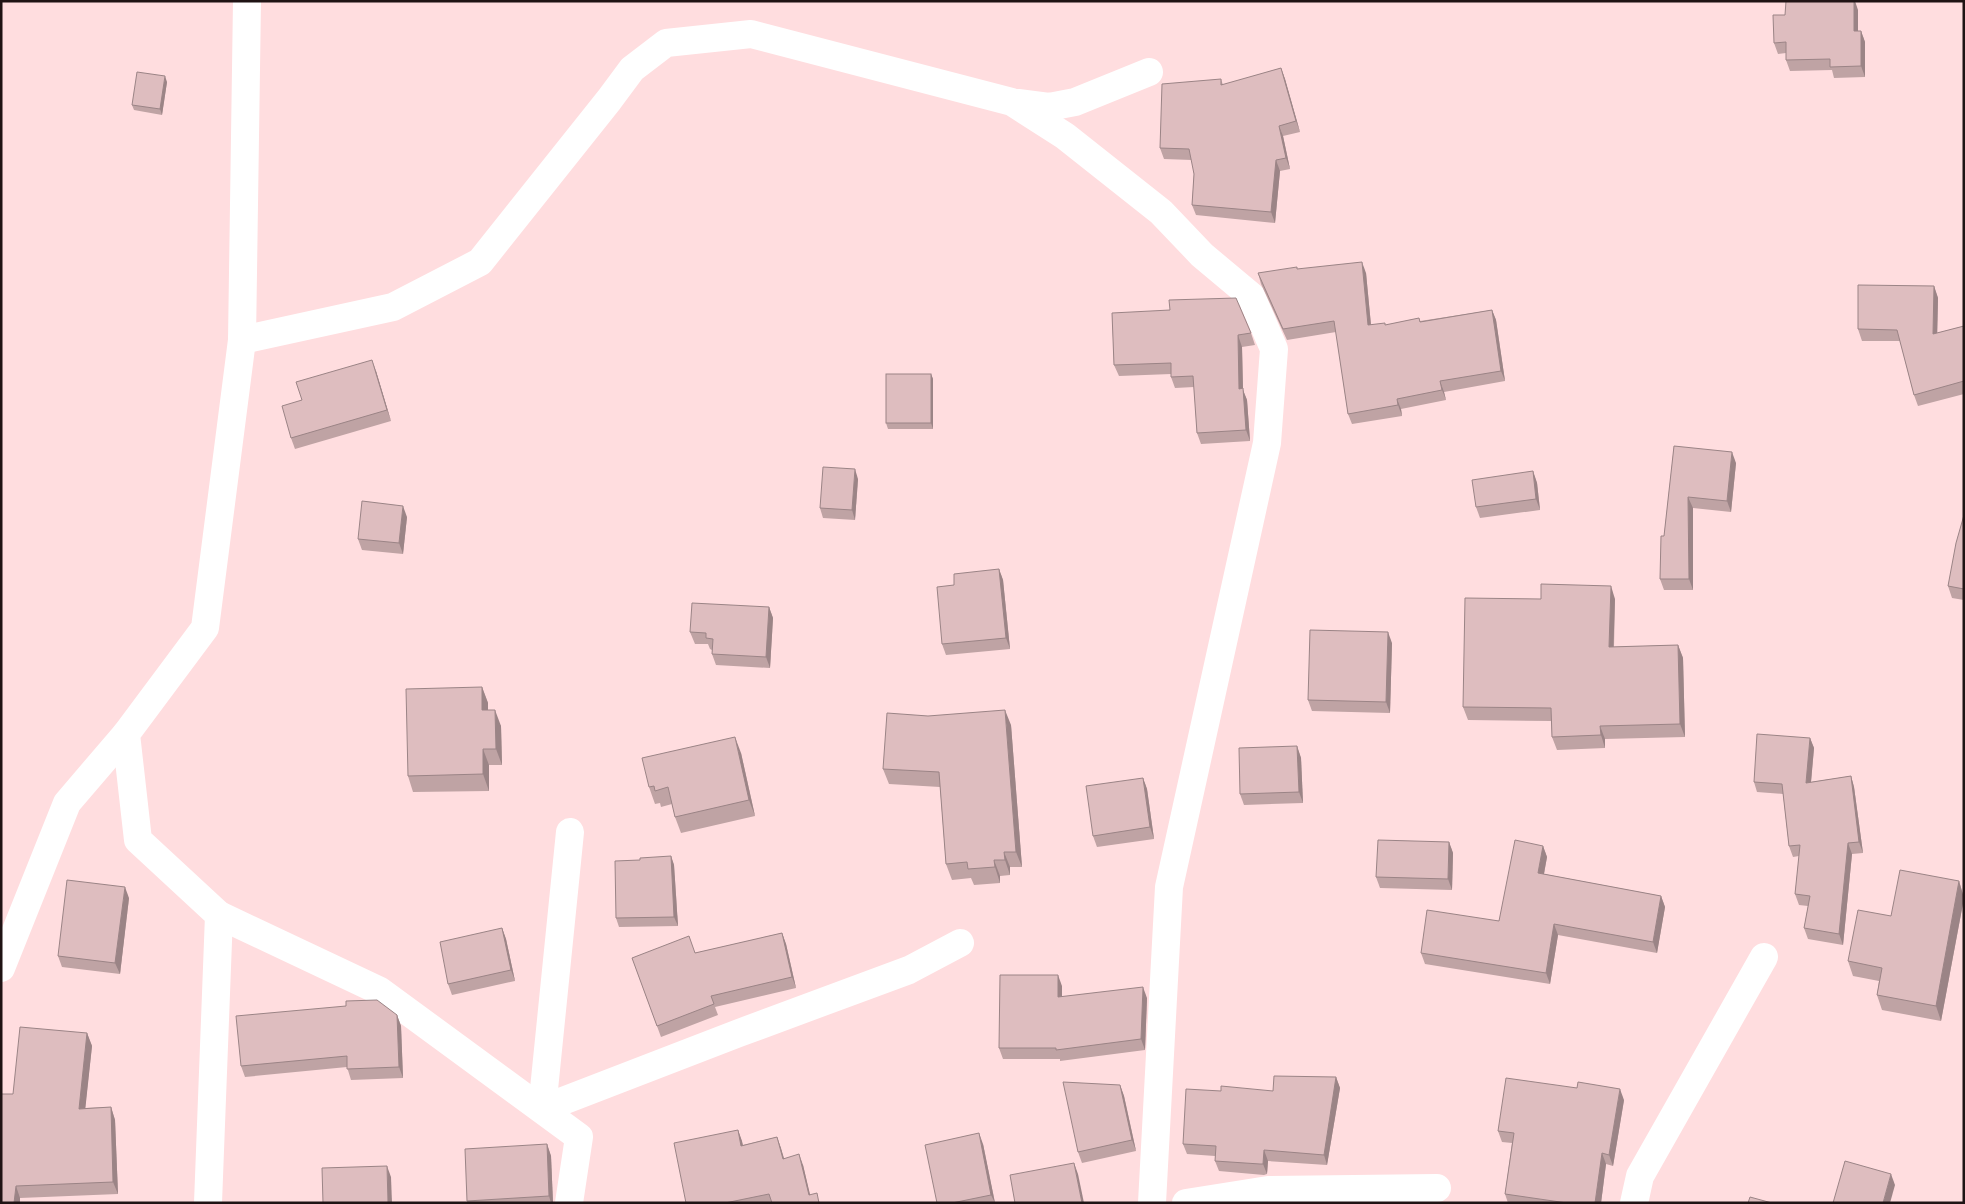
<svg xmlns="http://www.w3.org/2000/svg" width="1965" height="1204" font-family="Overpass,sans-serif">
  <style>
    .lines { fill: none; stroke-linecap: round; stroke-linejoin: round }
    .street { stroke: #fff; stroke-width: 28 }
    .wall { fill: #bfa3a4 }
    .shaded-wall { fill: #9b8486 }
    .building { fill: #debdbf; stroke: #9b8486 }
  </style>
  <rect width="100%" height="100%" fill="#ffdddf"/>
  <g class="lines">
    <g class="street">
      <path d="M1018,103l31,4 26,-5 74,-30"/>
      <path d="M242,340l151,-33 87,-45 129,-162 23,-31 34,-26 85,-9 261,68 53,34 96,76 41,43 49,41 23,53 -7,94 -98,444 -17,316"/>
      <path d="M570,832l-28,277 197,-76 170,-63 51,-27"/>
      <path d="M219,915l161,76 199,146 -10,66"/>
      <path d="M1,968l66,-165 59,-69"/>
      <path d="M208,1203l11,-288 -81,-75 -12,-106 79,-106 37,-288 5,-339"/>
      <path d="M1186,1203l82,-13 169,-2"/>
      <path d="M1634,1203l6,-27 124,-219"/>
    </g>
  </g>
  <g class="wall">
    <path d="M1858,10v21h3l4,11v35l-31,1 -2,-8 -42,1 -4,-11v-7l-8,1 -4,-11 11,-28z"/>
    <path d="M1281,68l4,11 15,53 -17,4 7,33 -10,2 -5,52 -79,-8 -4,-10 2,-31 -2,-14 -28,-1 -4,-11 61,-69 2,6z"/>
    <path d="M167,82l-5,33 -28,-5 -2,-5z"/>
    <path d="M1298,269l68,4 5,52h15l33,-7 1,3 72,-11 4,10 9,61 -61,11 2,8 -45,9 1,7 -50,8 -4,-10 -12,-82 -49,8 -26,-56 -3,-11z"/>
    <path d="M1934,286l4,12 -1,35 27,-7v68l-46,12 -4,-11 -14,-54h-38l-4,-12z"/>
    <path d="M1112,313l139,20 4,12 -13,2 1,43 4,10 3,41 -49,3 -4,-11 -3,-46 -19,1 -4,-11v-3l-52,2 -5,-11z"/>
    <path d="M376,371l15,50 -96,28 -4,-11 11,-38z"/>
    <path d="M931,374l2,5v50h-45l-2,-6z"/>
    <path d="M1674,446l62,17 -5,49 -38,-4v82h-29l-4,-11 4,-43z"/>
    <path d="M1533,471l4,12 3,27 -60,8 -4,-11z"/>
    <path d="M858,479l-3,41 -32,-2 -3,-10z"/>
    <path d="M1964,515v85l-12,-2 -4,-12z"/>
    <path d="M407,517l-4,37 -41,-4 -4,-11z"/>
    <path d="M999,569l4,11 7,69 -64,6 -4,-11 12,-59z"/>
    <path d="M1541,599h74l-1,48 64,-2 5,13 2,79 -80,2v9l-48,2 -5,-13 -1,-16 -83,-1 -5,-13z"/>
    <path d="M769,607l4,11 -3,50 -54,-3 -4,-11v-4l-2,-1 -2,-5h-13l-5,-12z"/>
    <path d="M1392,643l-2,70 -78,-2 -4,-11z"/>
    <path d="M482,687l6,16v7l13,16 1,39h-13v26l-76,1 -5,-16z"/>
    <path d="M1011,725l11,142h-12v8l-10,1v7l-26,2 -3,-7 -19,2 -6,-16 -6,-77 -51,-3 -6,-15z"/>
    <path d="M1810,738l4,10 -3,34 40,-6 3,11 9,66 -11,1 -9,91 -35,-6 -4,-11 4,-22 -9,-1 -4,-11 4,-38 -6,1 -4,-11 -6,-52 -26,-2 -3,-10z"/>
    <path d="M1297,746l4,12 2,45 -59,2 -4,-11z"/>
    <path d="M741,753l14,63 -74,17 -6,-16 -3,-13 -11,3 -1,-4 -5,1 -6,-17z"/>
    <path d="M1143,778l4,11 7,50 -57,8 -4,-11z"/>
    <path d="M1449,842l4,11 -1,37 -72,-2 -4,-11z"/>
    <path d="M1543,846l4,11 -3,17 117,22 4,11 -8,46 -99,-18 -8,49 -125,-20 -4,-11 78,-32z"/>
    <path d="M671,856l3,9 4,61 -59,1 -3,-9z"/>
    <path d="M1959,881l5,17 -23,123 -59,-11 -5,-15 2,-14 -26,-5 -5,-15 43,-45z"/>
    <path d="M129,898l-9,76 -58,-7 -4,-11z"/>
    <path d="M502,928l4,11 9,42 -63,14 -4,-11z"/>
    <path d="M782,933l4,11 10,44 -81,19 3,8 -57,22 -29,-79 63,-5z"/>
    <path d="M1062,986v11l85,1 -2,52 -85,11v-2h-57l-4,-11z"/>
    <path d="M346,1006l51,9 4,11 2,52 -52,2 -4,-13 -102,10 -4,-11z"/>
    <path d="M87,1033l5,13 -7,62 26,-1 4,13 3,74 -98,4v5h-19l12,-109z"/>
    <path d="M1336,1077l4,11 -13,77 -59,-4 -1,13 -3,1 -45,-4 -4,-10v-5l-28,-2 -4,-10 38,-53h52z"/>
    <path d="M1120,1085l4,11 12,55 -54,12 -4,-11z"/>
    <path d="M1624,1100l-11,66 -7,-2 -5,39h-93l-3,-9 7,-51 -10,-1 -4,-11z"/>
    <path d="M738,1130l5,15 34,-8 7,21 19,7 7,30 11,8h-135z"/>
    <path d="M547,1144l4,12 2,47h-85l-1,-2z"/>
    <path d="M983,1144l12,59h-58z"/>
  </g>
  <g class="shaded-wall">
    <path d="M1854,1h1l3,9v32l-4,-11z"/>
    <path d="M1861,31l4,11v35l-4,-11z"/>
    <path d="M1281,68l4,11 15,53 -4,-11z"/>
    <path d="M165,76l2,6 -5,33 -2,-6z"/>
    <path d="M1279,126l4,10 7,33 -4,-11z"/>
    <path d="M1276,160l4,11 -5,52 -4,-11z"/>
    <path d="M1362,262l4,11 6,63 -4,-11z"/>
    <path d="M1934,286l4,12 -1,47 -4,-11z"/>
    <path d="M1492,310l4,10 9,61 -4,-10z"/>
    <path d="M1238,335l4,12 1,43 4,10 3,41 -4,-11 -7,-41z"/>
    <path d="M372,360l4,11 15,50 -4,-11z"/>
    <path d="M931,374l2,5v50l-2,-6z"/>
    <path d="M1440,381l4,11 2,8 -4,-10z"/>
    <path d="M1397,399l4,10 1,7 -4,-11z"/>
    <path d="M1732,452l4,11 -5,49 -4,-11z"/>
    <path d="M855,469l3,10 -3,41 -3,-10z"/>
    <path d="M1533,471l4,12 3,27 -4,-11z"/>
    <path d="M1688,497l5,11v82l-4,-11z"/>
    <path d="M403,506l4,11 -4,37 -4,-11z"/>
    <path d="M999,569l4,11 7,69 -4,-11z"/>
    <path d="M1611,586l4,13 -2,61 -4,-13z"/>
    <path d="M769,607l4,11 -3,50 -4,-11z"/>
    <path d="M1388,632l4,11 -2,70 -4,-11z"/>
    <path d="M1678,645l5,13 2,79 -5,-13z"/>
    <path d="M482,687l6,16v23l-6,-16z"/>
    <path d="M495,710l6,16 1,39 -6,-16z"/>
    <path d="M1005,710l6,15 11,142 -6,-15z"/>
    <path d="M1600,726l5,13v9l-4,-13z"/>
    <path d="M735,737l6,16 14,63 -6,-16z"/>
    <path d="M1810,738l4,10 -4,45 -4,-10z"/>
    <path d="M1297,746l4,12 2,45 -4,-11z"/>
    <path d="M483,749l6,16v26l-6,-17z"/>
    <path d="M1851,776l3,11 9,66 -4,-11z"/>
    <path d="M1143,778l4,11 7,50 -4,-12z"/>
    <path d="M1449,842l4,11 -1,37 -4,-11z"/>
    <path d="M1848,843l4,11 -9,91 -4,-11z"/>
    <path d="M1543,846l4,11 -5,27 -4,-11z"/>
    <path d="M1004,852l6,15v8l-5,-15z"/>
    <path d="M671,856l3,9 4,61 -4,-9z"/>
    <path d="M994,860l6,16v7l-5,-16z"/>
    <path d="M1959,881l5,17 -23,123 -5,-15z"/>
    <path d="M125,887l4,11 -9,76 -5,-11z"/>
    <path d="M1661,896l4,11 -8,46 -4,-11z"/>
    <path d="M1554,924l4,11 -8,49 -4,-11z"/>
    <path d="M502,928l4,11 9,42 -4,-11z"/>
    <path d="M782,933l4,11 10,44 -4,-11z"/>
    <path d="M1058,975l4,11v22l-4,-11z"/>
    <path d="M1143,987l4,11 -2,52 -4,-11z"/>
    <path d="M397,1015l4,11 2,52 -4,-11z"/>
    <path d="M87,1033l5,13 -8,75 -5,-12z"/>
    <path d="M1336,1077l4,11 -13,77 -3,-10z"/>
    <path d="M1120,1085l4,11 12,55 -4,-11z"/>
    <path d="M1620,1089l4,11 -11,66 -4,-11z"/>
    <path d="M111,1107l4,13 3,74 -5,-12z"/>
    <path d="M738,1130l4,11 3,16 -4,-11z"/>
    <path d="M979,1133l4,11 12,59 -4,-8z"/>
    <path d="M777,1137l4,11 6,22 -4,-11z"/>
    <path d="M547,1144l4,12 2,47h-2l-2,-7z"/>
    <path d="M1264,1150l4,11 -1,13 -4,-10z"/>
    <path d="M1602,1153l4,11 -5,39h-6z"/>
    <path d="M799,1154l4,11 9,38 -3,-8z"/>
    <path d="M1074,1163l4,11 6,29h-2z"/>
    <path d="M387,1166l4,11 1,26h-4z"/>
    <path d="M1891,1174l4,11 -5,18h-7z"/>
    <path d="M16,1186l4,12v5h-6z"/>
  </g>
  <g class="building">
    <path d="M1786,1h68v30h7v35l-31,1v-8l-44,1v-18l-12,1 -1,-28h12z"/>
    <path d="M1281,68l15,53 -17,5 7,32 -10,2 -5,52 -79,-7 2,-31 -5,-25 -29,-1 2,-64 59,-5v6z"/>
    <path d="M137,72l28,4 -5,33 -28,-4z"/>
    <path d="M1362,262l6,63 17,-2v2l34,-7 1,4 72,-12 9,61 -61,10 2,9 -45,9 1,6 -50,9 -14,-93 -51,8 -25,-56 39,-6v2z"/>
    <path d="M1858,285l76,1 -1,48 31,-8v55l-50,14 -17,-65 -39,-1z"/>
    <path d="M1236,298l15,35 -13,2 1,54 4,-1 3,42 -49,3 -4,-57 -22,1v-14l-57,2 -2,-52 58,-3 -1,-10z"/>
    <path d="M372,360l15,50 -96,28 -9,-32 20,-6 -6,-18z"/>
    <rect x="886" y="374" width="45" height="49"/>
    <path d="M1674,446l58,6 -5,49 -39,-4 1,82h-29l1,-43h3z"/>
    <path d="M823,467l32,2 -3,41 -32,-2z"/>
    <path d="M1533,471l3,28 -60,8 -4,-27z"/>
    <path d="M362,501l41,5 -4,37 -41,-4z"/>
    <path d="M1964,515v74l-16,-3 8,-43z"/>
    <path d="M999,569l7,69 -64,6 -5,-57 17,-2v-11z"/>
    <path d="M1541,584l70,2 -2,61 69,-2 2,79 -80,2 1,9 -49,2 -1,-29 -88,-1 2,-109 76,1z"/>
    <path d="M692,603l77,4 -3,50 -54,-3 1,-15 -7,-1v-5l-16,-1z"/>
    <path d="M1310,630l78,2 -2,70 -78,-2z"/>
    <path d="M482,687v23h13l1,39h-13v25l-75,2 -2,-87z"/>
    <path d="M1005,710l11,142h-12l1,8h-11l1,7 -27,2 -1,-7 -21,2 -7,-92 -56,-3 4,-56 41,3z"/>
    <path d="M1757,734l53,4 -4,45 45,-7 8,66 -11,1 -9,91 -35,-6 6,-32 -15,-2 5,-49 -11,1 -7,-62 -28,-2z"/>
    <path d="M735,737l14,63 -74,17 -7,-30 -13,4 -1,-5 -5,1 -7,-29z"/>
    <path d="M1297,746l2,46 -59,2 -1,-46z"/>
    <path d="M1143,778l7,49 -57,9 -7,-50z"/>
    <path d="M1378,840l71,2 -1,37 -72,-2z"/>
    <path d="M1515,840l28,6 -5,27 123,23 -8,46 -99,-18 -8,49 -125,-20 6,-43 72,11z"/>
    <path d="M671,856l3,61 -58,1 -1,-57 25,-1v-2z"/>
    <path d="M1900,870l59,11 -23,125 -59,-11 5,-27 -34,-7 10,-51 33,6z"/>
    <path d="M67,880l58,7 -10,76 -57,-7z"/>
    <path d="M502,928l9,42 -63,14 -8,-42z"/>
    <path d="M782,933l10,44 -81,19 3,8 -57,22 -25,-68 57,-22 6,17z"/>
    <path d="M1000,975h58v22l85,-10 -2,52 -85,11v-2h-57z"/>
    <path d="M377,1000l20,15 2,52 -52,2v-13l-106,10 -5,-50 110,-10v-5z"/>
    <path d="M20,1027l67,6 -8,76 32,-2 2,75 -97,4 -2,17h-13v-109h12z"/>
    <path d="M1274,1076l62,1 -12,78 -60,-5 -1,14h-3l-45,-3 1,-15 -33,-2 3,-55 35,2v-5l52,5z"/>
    <path d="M1506,1078l71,10 1,-6 42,7 -11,66 -7,-2 -7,50h-28l-62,-9 9,-61 -16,-2z"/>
    <path d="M1063,1082l57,3 12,55 -54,12z"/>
    <path d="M738,1130l3,16 36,-9 6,22 16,-5 10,41 8,-2 2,10h-47l-3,-9 -44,9h-39l-12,-60z"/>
    <path d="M979,1133l12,62 -39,8h-15l-12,-58z"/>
    <path d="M547,1144l2,52 -82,5 -2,-52z"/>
    <path d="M1845,1161l46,13 -8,29h-50z"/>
    <path d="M1074,1163l8,40h-67l-5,-28z"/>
    <path d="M387,1166l1,37h-65l-1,-35z"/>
    <path d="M1750,1197l22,6h-24z"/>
  </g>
  <rect width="1965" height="1204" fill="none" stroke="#1f1314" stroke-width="5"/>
</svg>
